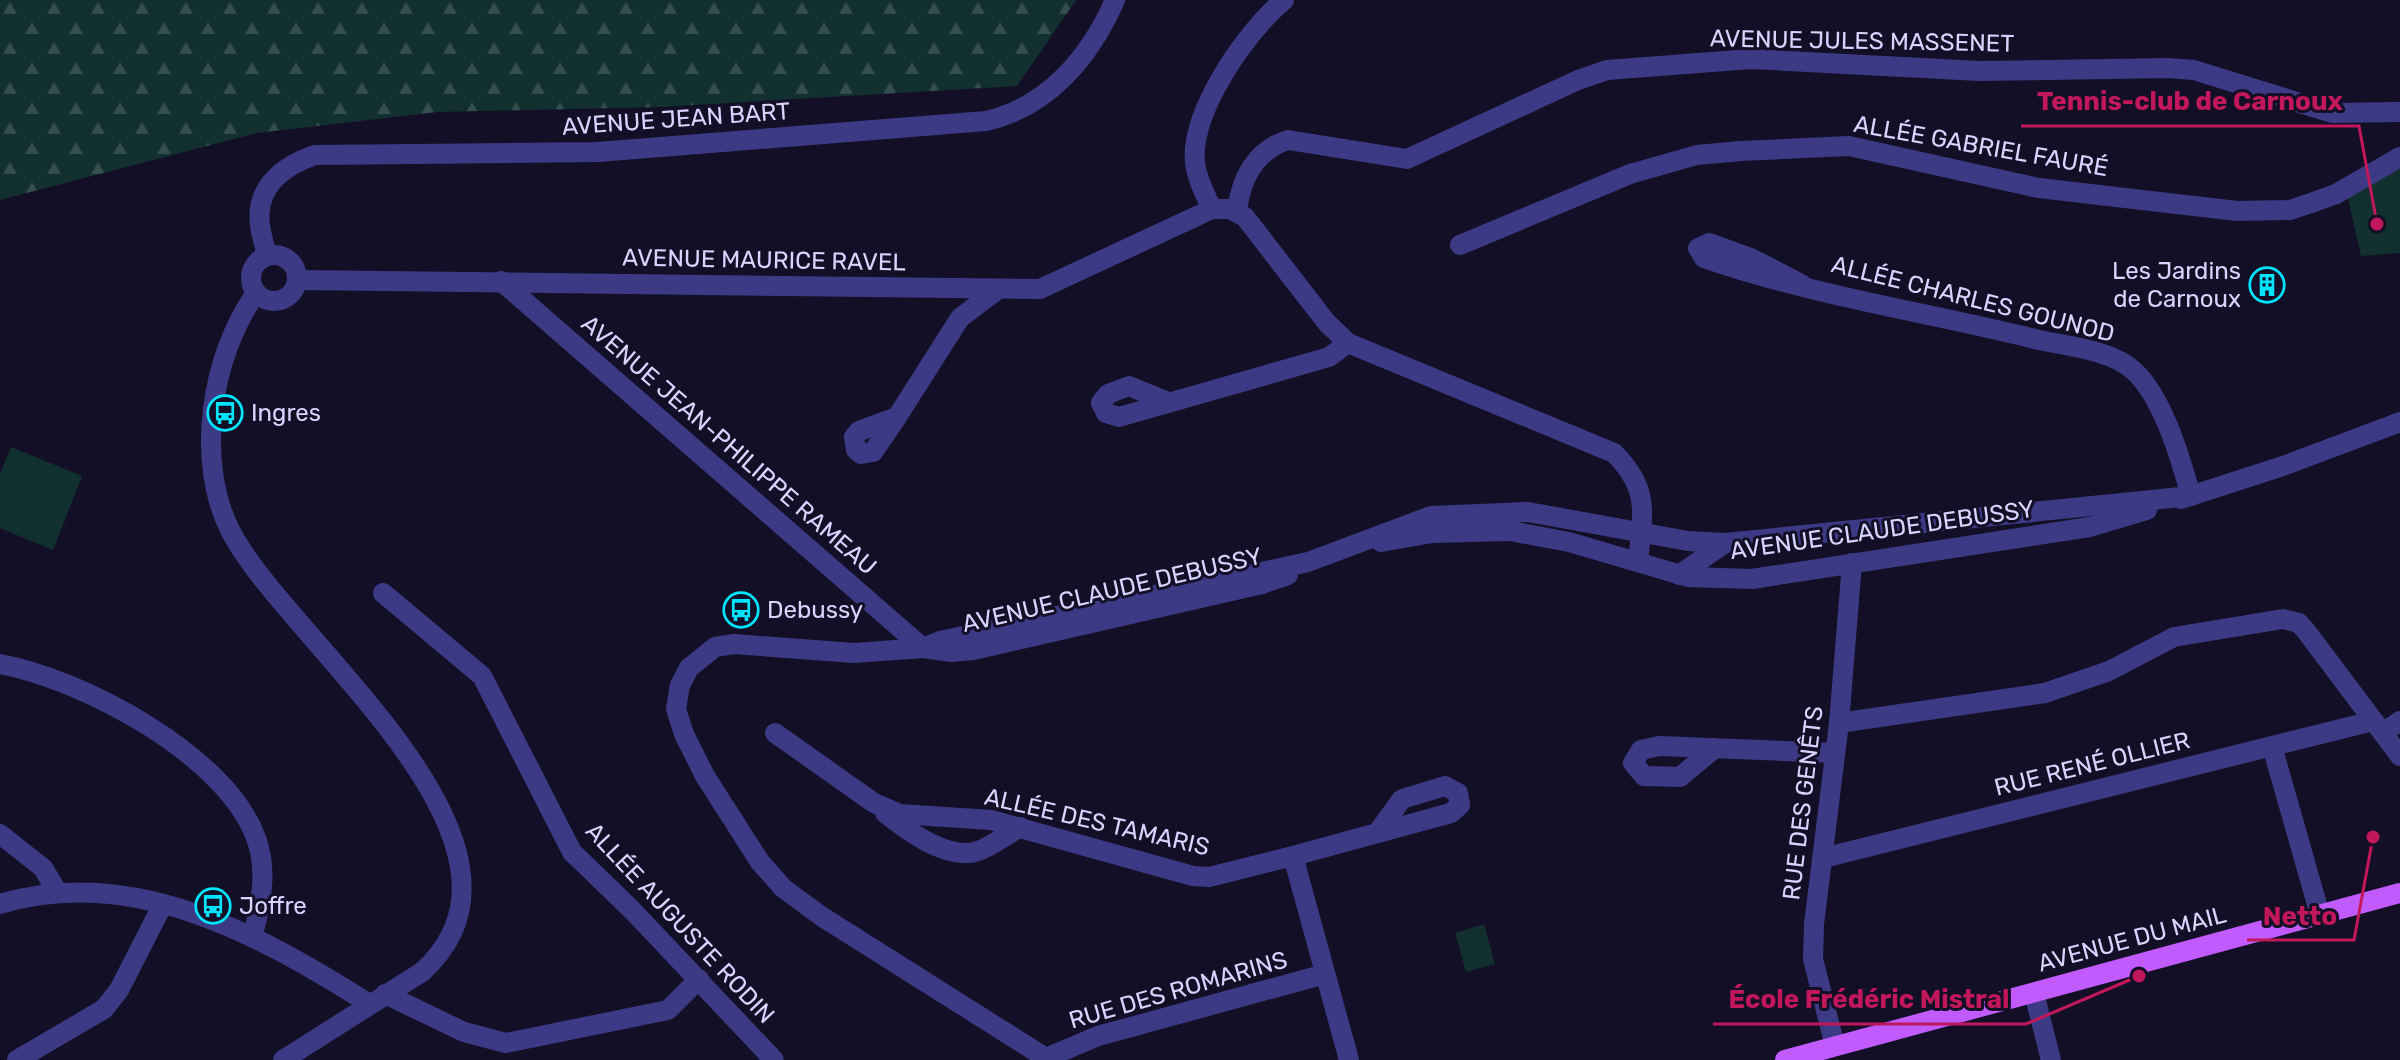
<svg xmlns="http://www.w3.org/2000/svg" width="2400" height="1060" font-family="Rubik,sans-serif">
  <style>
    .forest { fill: url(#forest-firs) }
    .pitch { fill: #12302f }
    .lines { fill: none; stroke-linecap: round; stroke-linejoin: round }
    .minor { stroke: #3d3a85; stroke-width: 20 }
    .major { stroke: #c25bff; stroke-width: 20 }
    .labels { text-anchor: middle; stroke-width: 6; stroke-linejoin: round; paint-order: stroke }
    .street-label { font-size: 24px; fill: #d9d4ff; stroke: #130f26 }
    .poi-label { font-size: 24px; fill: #d9d4ff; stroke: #130f26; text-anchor: start }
    .leader { fill: none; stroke: #c2185b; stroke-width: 3 }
    .callout-dot { fill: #c2185b; stroke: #130f26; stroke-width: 3 }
    .callout-label { font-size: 26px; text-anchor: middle; font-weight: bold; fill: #c2185b; stroke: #130f26; stroke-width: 6; stroke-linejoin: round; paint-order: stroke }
  </style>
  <defs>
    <pattern id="forest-firs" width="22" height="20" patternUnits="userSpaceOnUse" patternTransform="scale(2)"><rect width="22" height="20" fill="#12302f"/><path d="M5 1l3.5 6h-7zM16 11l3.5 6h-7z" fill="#344d4e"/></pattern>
  </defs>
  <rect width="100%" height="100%" fill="#130f26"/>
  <path class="forest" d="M0,0h1076l-59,86 -357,21 -223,5 -180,21 -257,67z"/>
  <g class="pitch">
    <path d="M2400,163v90l-39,3 -14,-61z"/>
    <path d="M11,447l71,29 -29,74 -53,-22v-55z"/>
    <path d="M1484,924l11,40 -29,8 -11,-39z"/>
  </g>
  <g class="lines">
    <g class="minor">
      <path d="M1212,209c-7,-15 -15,-30 -17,-46 -5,-52 52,-132 89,-163"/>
      <path d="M1237,211c4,-33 19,-61 51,-71l119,19 171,-79 29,-10 144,-11 229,12 188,-3 26,2 138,43 68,-1"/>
      <path d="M1460,245l170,-71 67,-19 44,-4 108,-5 190,42 198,23 53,-1 21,-7 25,-9 64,-37"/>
      <circle cx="274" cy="278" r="23"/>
      <path d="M267,256c-2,-10 -6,-21 -7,-31 -5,-38 23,-59 55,-70l283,-3 388,-31c62,-14 104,-64 129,-121"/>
      <path d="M297,280l743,9 172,-80h18l15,8 82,106 21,20 266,110c36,36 29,60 24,108"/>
      <path d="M501,281l422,367"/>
      <path d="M1803,285l-50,-26 -44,-16 -11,5 6,10c107,37 221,54 331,81 29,7 74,10 98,31 30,27 47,87 58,126"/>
      <path d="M256,293c-45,63 -61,167 -26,237 54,108 334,314 192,442l-139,88"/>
      <path d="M1168,402l-39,-16 -21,8 -7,9 5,10 13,4 210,-60 19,-14"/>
      <path d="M897,417l-24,35 -12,2 -5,-4 -2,-13 5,-6 38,-14 63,-99 37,-28"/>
      <path d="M2181,499l102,-33 117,-44"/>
      <path d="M1381,542l51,-9 78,-2 59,11 119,35 64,2 338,-52 57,-17"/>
      <path d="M1679,575l46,-32"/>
      <path d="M383,593l99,83 90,176 60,58 142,150"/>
      <path d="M923,648l17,-7 368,-79 123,-46 97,-4 160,29 37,2 466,-47"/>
      <path d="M0,664c83,15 227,92 256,174 12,32 5,65 -3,97"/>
      <path d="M1839,723l206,-30 64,-22 65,-34 109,-18 16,4 7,8 94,125"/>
      <path d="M775,733l99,70 26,11 91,6 202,56 16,1 84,-21 158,-43 9,-8 -2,-12 -13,-7 -43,13 -24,33"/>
      <path d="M2383,733l17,-12"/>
      <path d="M2272,746l48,169"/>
      <path d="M1715,748l-35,29 -36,-1 -11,-13 8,-13 18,-4 176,7"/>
      <path d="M885,813c21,17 55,42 85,40 16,-2 36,-18 50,-26"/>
      <path d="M0,834l43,34 15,25"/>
      <path d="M1293,856l56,204"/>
      <path d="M1823,858l550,-137"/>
      <path d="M0,904c133,-40 260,31 368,99"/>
      <path d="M2034,993l17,67"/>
      <path d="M385,994l79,38 42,11 162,-33 31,-31"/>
      <path d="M1835,1046l-22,-87 1,-35 25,-201 13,-160"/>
      <path d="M1046,1058l52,-22 227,-62"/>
      <path d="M17,1060l87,-51 15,-19 44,-86"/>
      <path d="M1049,1060l-228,-144 -38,-28 -23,-26 -55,-86 -21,-42 -8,-25 4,-24 9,-17 26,-21 19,-3 120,9 69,-5 29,4 21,-2 289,-66 26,-9"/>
    </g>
    <path class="major" d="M1785,1060l615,-167"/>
  </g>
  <defs>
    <symbol id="building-ring" viewBox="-11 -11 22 22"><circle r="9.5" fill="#130f26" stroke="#00e5ff" stroke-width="1.5"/><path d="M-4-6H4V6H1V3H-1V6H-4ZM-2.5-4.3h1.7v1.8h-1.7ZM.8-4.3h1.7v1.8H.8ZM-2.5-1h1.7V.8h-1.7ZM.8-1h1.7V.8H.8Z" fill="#00e5ff"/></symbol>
    <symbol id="bus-ring" viewBox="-11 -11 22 22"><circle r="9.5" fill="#130f26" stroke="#00e5ff" stroke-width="1.5"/><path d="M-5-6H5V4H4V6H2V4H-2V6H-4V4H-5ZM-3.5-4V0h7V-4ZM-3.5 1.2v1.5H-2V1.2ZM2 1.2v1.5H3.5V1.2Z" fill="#00e5ff"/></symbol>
  </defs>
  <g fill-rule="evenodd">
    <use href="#building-ring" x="2247" y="265" width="40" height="40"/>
    <use href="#bus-ring" x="205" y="393" width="40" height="40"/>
    <use href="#bus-ring" x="721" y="590" width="40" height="40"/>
    <use href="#bus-ring" x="193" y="886" width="40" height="40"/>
  </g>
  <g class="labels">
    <g class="street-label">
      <text transform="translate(1862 41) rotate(1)" y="8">AVENUE JULES MASSENET</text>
      <text transform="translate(676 119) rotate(-4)" y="8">AVENUE JEAN BART</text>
      <text transform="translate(1981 146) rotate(10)" y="8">ALLÉE GABRIEL FAURÉ</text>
      <text transform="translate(764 260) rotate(1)" y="8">AVENUE MAURICE RAVEL</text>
      <text transform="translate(1973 299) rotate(14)" y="8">ALLÉE CHARLES GOUNOD</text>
      <text transform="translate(729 445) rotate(41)" y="8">AVENUE JEAN-PHILIPPE RAMEAU</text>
      <text transform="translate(1882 530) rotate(-8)" y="8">AVENUE CLAUDE DEBUSSY</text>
      <text transform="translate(1112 590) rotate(-13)" y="8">AVENUE CLAUDE DEBUSSY</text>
      <text transform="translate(2092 764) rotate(-14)" y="8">RUE RENÉ OLLIER</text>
      <text transform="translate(1803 803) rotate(-83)" y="8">RUE DES GENÊTS</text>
      <text transform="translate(1097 822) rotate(13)" y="8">ALLÉE DES TAMARIS</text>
      <text transform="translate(680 923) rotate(47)" y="8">ALLÉE AUGUSTE RODIN</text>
      <text transform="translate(2132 939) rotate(-15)" y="8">AVENUE DU MAIL</text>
      <text transform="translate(1178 990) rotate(-16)" y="8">RUE DES ROMARINS</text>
    </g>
    <g class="poi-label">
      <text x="2241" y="279" text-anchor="end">Les Jardins<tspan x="2241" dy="28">de Carnoux</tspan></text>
      <text x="251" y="421">Ingres</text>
      <text x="767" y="618">Debussy</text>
      <text x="239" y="914">Joffre</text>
    </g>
  </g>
  <path class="leader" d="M2377 224L2359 126H2021M2373 837L2354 940H2247M2139 976L2026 1024H1713"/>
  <g class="callout-dot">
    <circle cx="2377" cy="224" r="8"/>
    <circle cx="2373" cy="837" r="8"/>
    <circle cx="2139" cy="976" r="8"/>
  </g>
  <g class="callout-label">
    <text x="2190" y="110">Tennis-club de Carnoux</text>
    <text x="2300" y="925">Netto</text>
    <text x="1869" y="1008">École Frédéric Mistral</text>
  </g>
</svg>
